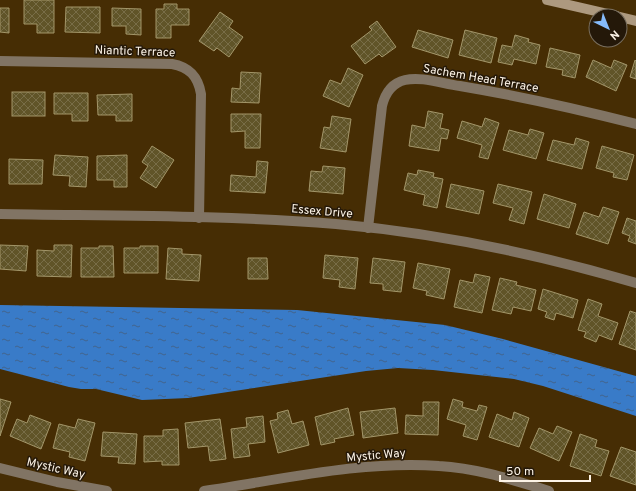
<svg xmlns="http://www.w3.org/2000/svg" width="636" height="491" font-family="Overpass,sans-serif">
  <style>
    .water { fill: url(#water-ripples) }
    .building { fill: url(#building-cross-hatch); stroke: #a39669 }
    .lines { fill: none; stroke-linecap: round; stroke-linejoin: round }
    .street { stroke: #817464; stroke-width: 10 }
    .secondary { stroke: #ad997f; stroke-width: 10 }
    .labels { text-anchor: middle; stroke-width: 3; stroke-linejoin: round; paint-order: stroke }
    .street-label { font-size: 12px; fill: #fcf3e6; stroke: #241809 }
  </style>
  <defs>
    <pattern id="water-ripples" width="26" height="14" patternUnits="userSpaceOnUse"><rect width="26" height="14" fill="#397bc8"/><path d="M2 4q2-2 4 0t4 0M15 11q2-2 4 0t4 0" fill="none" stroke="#42648d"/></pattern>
    <pattern id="building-cross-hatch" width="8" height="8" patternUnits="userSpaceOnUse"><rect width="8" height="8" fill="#605428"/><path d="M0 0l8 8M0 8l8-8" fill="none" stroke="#786d47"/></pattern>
  </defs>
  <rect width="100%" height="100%" fill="#462d04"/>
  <path class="water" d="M0,305l297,5 119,12 29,3 58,14 133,37v40l-93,-30 -29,-7 -81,-9 -35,-2 -32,3 -178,27 -46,2 -46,-11h-15l-12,-2 -69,-18z"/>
  <g class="building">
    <path d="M24,0h30v33h-17v-9h-13z"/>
    <path d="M164,4h13v5h12v16h-18v13h-15v-29h8z"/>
    <path d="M66,7h34v26l-35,-1z"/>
    <path d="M0,8h9v25l-9,-1z"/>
    <path d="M112,8l29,1v26l-15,-1v-8h-14z"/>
    <path d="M220,12l13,9 -4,6 14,10 -14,20 -12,-9 -3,3 -15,-10z"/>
    <path d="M377,21l19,26 -14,10 -3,-3 -14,10 -14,-18 21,-16 -3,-3z"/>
    <path d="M418,30l35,10 -5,18 -36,-11z"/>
    <path d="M465,30l32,8 -6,25 -32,-8z"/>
    <path d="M515,35l14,4 -1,3 12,3 -4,19 -22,-5 -2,6 -14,-3 4,-17 10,2z"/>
    <path d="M550,48l30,7 -5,23 -13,-3 1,-5 -17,-3z"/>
    <path d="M593,60l18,8 3,-8 13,5 -11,26 -30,-14z"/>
    <path d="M635,60l1,1v18l-6,-2z"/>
    <path d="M348,68l15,7 -14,32 -26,-11 7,-16 11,4z"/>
    <path d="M241,72l20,1 -2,30 -28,-1 1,-14 8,1z"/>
    <rect x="12" y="92" width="33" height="24"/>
    <path d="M54,93h34v28h-16v-7h-18z"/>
    <path d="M132,94v27h-16v-6h-18l-1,-20z"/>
    <path d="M428,111l15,3 -3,14 9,2 -2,9 -6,-1 -2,13 -30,-5 3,-21 13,3z"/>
    <path d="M231,114h30l-1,34h-15v-17l-14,1z"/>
    <path d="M332,116l19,3 -5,33 -26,-4 4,-21 6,1z"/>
    <path d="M485,118l14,5 -11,36 -9,-2 3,-12 -25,-7 5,-17 20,6z"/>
    <path d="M530,129l14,4 -8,26 -33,-9 6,-20 19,5z"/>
    <path d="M576,138l13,4 -7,27 -35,-9 6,-20 21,5z"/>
    <path d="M152,146l22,14 -18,28 -16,-10 8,-12 -6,-4z"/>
    <path d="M602,146l32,9 -7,25 -14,-3 1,-4 -18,-5z"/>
    <path d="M55,155l33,2 -2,30 -17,-1 1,-10 -17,-1z"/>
    <path d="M127,155v32h-13v-7h-17v-24z"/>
    <path d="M9,159l34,1 -1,24h-33z"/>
    <path d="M257,161l11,1 -3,31 -35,-2 1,-16 25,2z"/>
    <path d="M323,166l22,2 -2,26 -34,-3 2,-20 11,1z"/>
    <path d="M418,170l16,3 -1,4 10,2 -6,29 -14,-3 2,-10 -21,-5 4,-17 9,2z"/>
    <path d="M451,184l33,7 -5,23 -33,-7z"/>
    <path d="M498,184l34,8 -8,32 -15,-4 4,-12 -20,-5z"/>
    <path d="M544,194l32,10 -7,24 -32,-9z"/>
    <path d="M603,207l16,5 -11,32 -32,-10 8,-22 15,5z"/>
    <path d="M627,218l9,3v23l-8,-3 2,-5 -8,-3z"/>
    <path d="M0,245l28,1 -2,25 -26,-2z"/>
    <path d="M54,245h18l-1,32 -34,-1v-26l17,1z"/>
    <path d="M99,246h14l1,31h-33v-29h18z"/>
    <path d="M140,246h18v27h-34v-25h16z"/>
    <path d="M168,248l14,1v5l19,1 -2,26 -33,-2z"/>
    <path d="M325,255l33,3 -3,31 -16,-2 1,-7 -17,-2z"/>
    <path d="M248,258h19l1,21h-20z"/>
    <path d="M373,258l32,4 -4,30 -18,-2v-6l-13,-1z"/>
    <path d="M418,263l32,6 -6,30 -18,-4 1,-4 -14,-3z"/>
    <path d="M475,274l15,3 -8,36 -28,-6 6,-27 13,3z"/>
    <path d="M500,278l17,4 -1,3 20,5 -5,21 -18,-4 -2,7 -19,-4z"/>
    <path d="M543,289l35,11 -5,18 -17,-5 -2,7 -9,-3 2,-5 -9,-3z"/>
    <path d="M588,299l14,5 -4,12 20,7 -6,17 -13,-5 -3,7 -12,-5 2,-5 -8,-2z"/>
    <path d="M630,311l6,2v37l-17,-6z"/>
    <path d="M0,399l11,3 -11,34z"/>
    <path d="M453,399l10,3 -1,5 15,4 2,-6 8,2 -10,33 -14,-4 3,-11 -19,-6z"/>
    <path d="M423,402h16l-1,33 -33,-1 1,-19 17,1z"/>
    <path d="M348,408l6,27 -20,4 1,3 -14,3 -6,-28z"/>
    <path d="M395,408l3,25 -35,5 -3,-26z"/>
    <path d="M288,410l4,14 11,-3 6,24 -31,8 -8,-32 8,-2 -1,-6z"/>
    <path d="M514,412l15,6 -10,29 -30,-10 8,-23 15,6z"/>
    <path d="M30,415l21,8 -10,26 -31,-13 7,-17 10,4z"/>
    <path d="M263,416l2,26 -17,2 2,12 -16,2 -3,-29 16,-2 -1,-9z"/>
    <path d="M78,419l17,4 -10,38 -16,-4 1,-5 -17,-4 6,-24 16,4z"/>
    <path d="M220,419l6,40 -16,2 -2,-15 -20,2 -3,-25z"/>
    <path d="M557,426l15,6 -13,29 -29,-13 9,-20 14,6z"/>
    <path d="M178,429l1,36h-17v-4l-18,1v-26h19v-6z"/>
    <path d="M103,432l34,2 -2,30 -17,-1 1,-6 -18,-1z"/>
    <path d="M580,434l17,6 -2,7 14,4 -8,25 -31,-10z"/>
    <path d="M621,447l15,5v33l-26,-9z"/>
  </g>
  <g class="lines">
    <g class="street">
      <path d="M0,61l172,3c17,3 26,12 29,30l-2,124"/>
      <path d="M0,214c112,2 224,1 336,10 101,9 202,30 300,59"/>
      <path d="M368,228l14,-122c3,-12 10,-23 23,-26 17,-4 38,4 55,6 59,10 118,23 176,38"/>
      <path d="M0,468l57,14 50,9"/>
      <path d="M204,491c75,-11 160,-31 235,-25 38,2 74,14 110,25"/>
    </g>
    <g class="secondary">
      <path d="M547,0l70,16"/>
      <path d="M620,17l16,4"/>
    </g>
  </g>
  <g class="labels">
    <g class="street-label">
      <text transform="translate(135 51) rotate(2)" y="4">Niantic Terrace</text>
      <text transform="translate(481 78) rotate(10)" y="4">Sachem Head Terrace</text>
      <text transform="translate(322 211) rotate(5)" y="4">Essex Drive</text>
      <text transform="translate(376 455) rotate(-5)" y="4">Mystic Way</text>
      <text transform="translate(56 468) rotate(13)" y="4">Mystic Way</text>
    </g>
  </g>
  <g transform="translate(608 28) rotate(137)"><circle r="19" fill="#241809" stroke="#7a7061"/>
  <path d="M0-3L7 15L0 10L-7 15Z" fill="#86bbfb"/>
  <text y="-6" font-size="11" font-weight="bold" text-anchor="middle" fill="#fcf3e6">N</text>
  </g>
  <path d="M500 475v6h90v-6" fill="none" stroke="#fcf3e6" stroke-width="2"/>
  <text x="506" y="475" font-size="12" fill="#fcf3e6" stroke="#241809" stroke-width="3" paint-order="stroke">50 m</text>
</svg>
